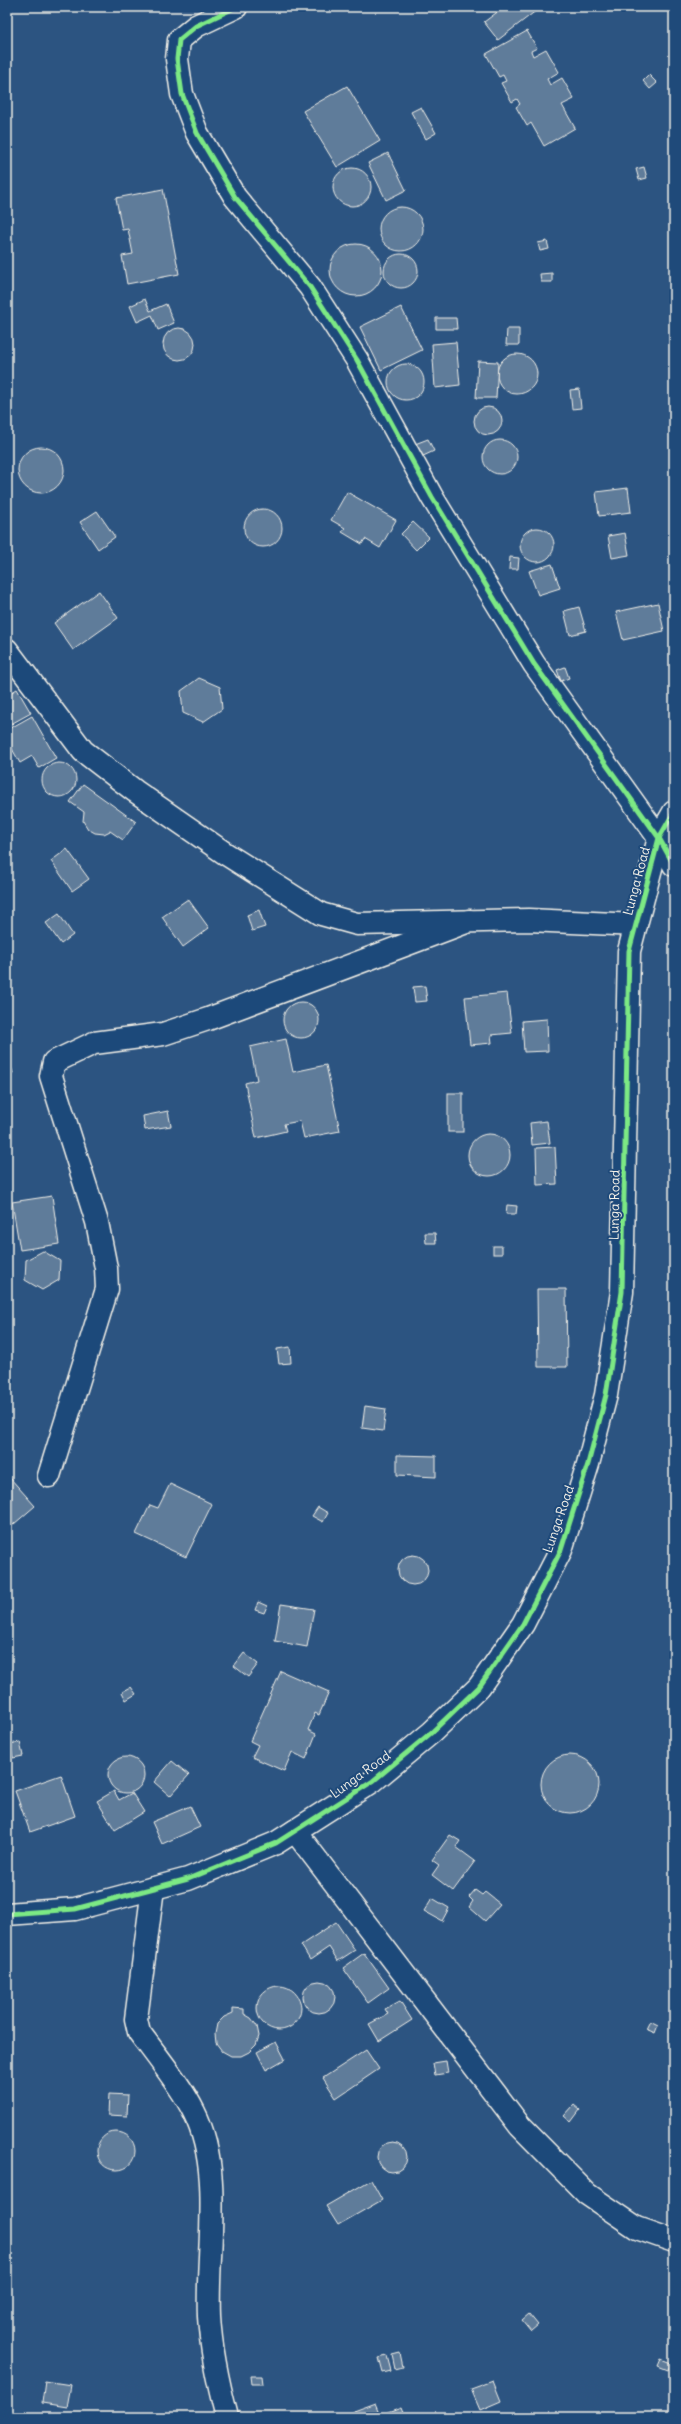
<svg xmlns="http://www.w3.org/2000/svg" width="681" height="2424" font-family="Delius,sans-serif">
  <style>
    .building { fill: #5e7b9a; stroke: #f4f1e8 }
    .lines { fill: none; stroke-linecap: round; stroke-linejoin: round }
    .street-casing { stroke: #f4f1e8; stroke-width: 25 }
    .secondary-casing { stroke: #f4f1e8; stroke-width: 25 }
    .street { stroke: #1f4a7a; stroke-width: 22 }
    .secondary { stroke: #1f4a7a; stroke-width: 22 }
    .cycleway-casing { stroke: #1f4a7a; stroke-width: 8 }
    .cycleway { stroke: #7ce984; stroke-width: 5 }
    .labels { text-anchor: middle; stroke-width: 4; stroke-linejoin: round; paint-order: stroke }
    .street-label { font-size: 13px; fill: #f4f1e8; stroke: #1f4a7a }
  </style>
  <rect width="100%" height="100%" fill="#2c5481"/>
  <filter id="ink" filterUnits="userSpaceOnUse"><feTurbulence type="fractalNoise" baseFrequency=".025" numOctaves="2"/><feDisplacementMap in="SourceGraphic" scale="8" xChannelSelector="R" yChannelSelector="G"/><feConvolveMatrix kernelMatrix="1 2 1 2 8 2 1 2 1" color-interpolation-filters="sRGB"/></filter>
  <g filter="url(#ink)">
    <g class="building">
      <path d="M504,7h31l2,3 -39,30 -14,-18z"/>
      <path d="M527,31l10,17 -6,3 2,5 13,-7 13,23 -12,7 3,6 12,-7 12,21 -12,6 13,23 -31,18 -13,-23 -4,3 -11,-19 4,-3 -3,-5 -5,3 -11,-19 5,-2 -3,-6 -4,2 -13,-23z"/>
      <path d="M649,75l8,8 -7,6 -7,-8z"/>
      <path d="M347,86l33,55 -43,26 -34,-56z"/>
      <path d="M421,107l15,26 -10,6 -15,-27z"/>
      <path d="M388,153l18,37 -20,10 -18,-37z"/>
      <path d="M644,167l3,11 -8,2 -3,-11z"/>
      <circle cx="352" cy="187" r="19"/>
      <path d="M163,189l16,85 -52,10 -5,-28 11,-2 -5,-25 -6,1 -6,-32z"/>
      <circle cx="401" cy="229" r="22"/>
      <path d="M547,241l2,8 -9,2 -2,-8z"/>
      <circle cx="356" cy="270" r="26"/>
      <circle cx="401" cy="271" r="17"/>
      <path d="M552,273v9h-11l-1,-8z"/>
      <path d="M145,299l5,12 16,-7 8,19 -16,7 -6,-15 -15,7 -7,-16z"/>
      <path d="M401,307l21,43 -41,20 -21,-43z"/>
      <path d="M436,318h20l1,11h-21z"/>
      <circle cx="179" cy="344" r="16"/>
      <path d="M507,329h12v16h-13z"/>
      <path d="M456,342l4,43 -25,3 -3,-44z"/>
      <circle cx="517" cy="374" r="20"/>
      <path d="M478,361l20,1 -2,36h-20z"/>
      <circle cx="406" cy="382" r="18"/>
      <path d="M579,389l2,19 -9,1 -2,-19z"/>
      <circle cx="488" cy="421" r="14"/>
      <path d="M428,439l6,12 -13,6 -6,-13z"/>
      <circle cx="500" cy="457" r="17"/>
      <circle cx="41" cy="470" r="23"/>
      <path d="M628,488l3,24 -32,4 -3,-24z"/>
      <path d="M347,492l49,28 -16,28 -15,-9 -3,5 -20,-12 3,-4 -14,-8z"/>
      <circle cx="263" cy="528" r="19"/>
      <path d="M97,511l18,26 -17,12 -18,-27z"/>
      <path d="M413,522l16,15 -13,13 -15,-16z"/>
      <circle cx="537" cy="545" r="17"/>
      <path d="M625,533l4,22 -17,3 -4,-22z"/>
      <path d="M510,557l9,1 -1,11h-9z"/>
      <path d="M552,564l8,24 -22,7 -9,-24z"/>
      <path d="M99,591l19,27 -45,32 -19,-27z"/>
      <path d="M658,603l6,28 -41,9 -7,-28z"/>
      <path d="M579,607l7,24 -16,4 -6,-24z"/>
      <path d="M565,667l4,11 -8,3 -4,-11z"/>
      <path d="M7,674l5,7 -5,3z"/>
      <path d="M199,678l21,9 2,22 -19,13 -20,-9 -2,-22z"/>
      <path d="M17,689l14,24 -20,11 -4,-7v-22z"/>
      <path d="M32,716l24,42 -17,10 -7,-12 -12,7 -13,-23v-10z"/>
      <circle cx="59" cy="780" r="17"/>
      <path d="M83,784l53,38 -13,18 -13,-9 -6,3 -9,-1 -7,-4 -5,-8 1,-9 -14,-10z"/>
      <path d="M67,849l22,30 -17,12 -21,-30z"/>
      <path d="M188,899l21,29 -26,19 -21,-30z"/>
      <path d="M259,910l6,17 -13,4 -5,-16z"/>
      <path d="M59,914l14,21 -12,9 -15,-21z"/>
      <path d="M425,986l2,15 -12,1 -2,-15z"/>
      <path d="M507,993l5,40 -21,2 1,8 -22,2 -5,-48z"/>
      <circle cx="301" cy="1020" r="18"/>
      <path d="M547,1019l1,32 -24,1 -2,-31z"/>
      <path d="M286,1039l7,33 33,-7 14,66 -36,7 -4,-17 -16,3 2,7 -30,7 -11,-55 12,-3 -7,-33z"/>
      <path d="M10,1063l3,10 -6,2v-11z"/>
      <rect x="448" y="1093" width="15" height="39"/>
      <path d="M168,1111l3,15 -26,4 -2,-14z"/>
      <path d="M547,1121l3,22 -18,2 -2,-22z"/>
      <circle cx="489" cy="1155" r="21"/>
      <path d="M555,1147l2,37 -20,1 -1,-37z"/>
      <path d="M52,1196l7,48 -39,6 -8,-48z"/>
      <path d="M507,1205l10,1 -1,8h-10z"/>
      <path d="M425,1233h10l1,10h-10z"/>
      <rect x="493" y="1246" width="9" height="8"/>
      <path d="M43,1251l17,10 -1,19 -17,10 -17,-10 1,-20z"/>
      <path d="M537,1289h29l1,78h-29z"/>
      <path d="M290,1347l1,16 -12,1 -2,-15z"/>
      <path d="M365,1406l21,3 -3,22 -21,-3z"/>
      <path d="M397,1455l39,1v21l-39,-2z"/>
      <path d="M10,1478l25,28 -28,24v-49z"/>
      <path d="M170,1484l42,20 -26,53 -50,-23 14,-29 8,3z"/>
      <path d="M318,1507l10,6 -5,9 -11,-6z"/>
      <circle cx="413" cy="1570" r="15"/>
      <path d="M258,1602l9,4 -3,7 -9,-3z"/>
      <path d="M281,1604l33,5 -7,38 -32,-6z"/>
      <path d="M244,1653l14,11 -10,13 -14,-11z"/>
      <path d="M281,1671l48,21 -10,23 -4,-2 -7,17 8,4 -10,25 -14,-7 -8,19 -32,-14 6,-12 -8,-4z"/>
      <path d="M131,1687l5,7 -10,6 -4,-8z"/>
      <path d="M20,1742l3,14 -10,2 -3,-14z"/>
      <circle cx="570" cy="1784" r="29"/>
      <circle cx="126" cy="1775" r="18"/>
      <path d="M172,1761l17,14 -19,21 -16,-14z"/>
      <path d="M61,1775l14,41 -45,16 -15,-41z"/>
      <path d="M114,1791l5,9 13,-7 12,19 -29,18 -18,-29z"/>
      <path d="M190,1806l10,21 -38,17 -10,-22z"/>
      <path d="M450,1835l10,6 -4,6 19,14 -22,30 -21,-16 7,-10 -7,-5z"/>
      <path d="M475,1890l7,5 3,-3 15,12 -15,17 -16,-14 4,-6 -4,-4z"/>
      <path d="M432,1898l17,10 -7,13 -18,-10z"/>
      <path d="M336,1922l19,28 -17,11 -9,-14 -19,13 -9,-15z"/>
      <path d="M364,1953l25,35 -21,15 -25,-35z"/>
      <circle cx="319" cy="1997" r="16"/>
      <circle cx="279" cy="2008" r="22"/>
      <path d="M400,2001l12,19 -33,21 -10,-17 19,-10 -3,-5z"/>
      <path d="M233,2008l11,1v5l7,4 6,8 2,10 -3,9 -7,7 -8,4h-10l-9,-5 -6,-8 -1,-9 2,-10 7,-7 9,-4z"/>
      <path d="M650,2021l8,4 -3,8 -9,-4z"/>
      <path d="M276,2042l9,17 -19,11 -9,-18z"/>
      <path d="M674,2042v11l-5,-3z"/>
      <path d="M366,2050l13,19 -43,29 -13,-20z"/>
      <path d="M446,2061l2,12 -13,2 -2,-12z"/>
      <path d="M109,2094l19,1 -1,21 -19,-1z"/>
      <path d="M574,2105l6,5 -9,12 -7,-6z"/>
      <circle cx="116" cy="2151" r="19"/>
      <circle cx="392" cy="2157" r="15"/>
      <path d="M371,2180l11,20 -44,25 -12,-19z"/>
      <path d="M529,2314l9,11 -7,6 -9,-11z"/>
      <path d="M400,2353l3,14 -8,2 -3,-14z"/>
      <path d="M387,2356l4,15 -8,2 -4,-15z"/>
      <path d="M661,2359l10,4 -3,7 -10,-4z"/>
      <path d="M251,2376h11l1,8h-11z"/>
      <path d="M45,2381l26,4 -4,22 -25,-4z"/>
      <path d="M493,2381l8,20 -21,9 -9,-21z"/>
      <path d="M375,2403l5,12 21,-8 4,10h-49l-3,-6z"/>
    </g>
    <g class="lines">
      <defs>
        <g id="street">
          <path d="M236,7l-40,19 -17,14 -2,19 5,35 15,39 38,64 75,90 47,73 75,137 102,167 125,174"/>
          <path d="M7,650l76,101 52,40 91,63 95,60 36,10 172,-4 107,5"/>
          <path d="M49,1476l58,-187 -1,-21 -9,-46 -46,-146 3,-14 40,-19 69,-9 45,-15 261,-98"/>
          <path d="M295,1831l225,295 67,68 50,34 37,13"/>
          <path d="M153,1888l-17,131 3,13c17,23 43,55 55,80 30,59 12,139 15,204 2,36 9,67 18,101"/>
        </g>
        <g id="secondary">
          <path d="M659,838l15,27"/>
          <path d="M7,1914l68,-5 113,-30 88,-36 97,-62 59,-49 47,-45 44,-63 38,-74 27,-86 18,-69 16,-103 7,-341 30,-113 15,-26"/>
        </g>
      </defs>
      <use href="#street" class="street-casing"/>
      <use href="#secondary" class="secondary-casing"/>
      <use href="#street" class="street"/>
      <use href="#secondary" class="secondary"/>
      <defs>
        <g id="cycleway">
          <path d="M236,7l-40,19 -17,14 -2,19 5,35 15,39 38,64 75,90 47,73 75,137 102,167 125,174 15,27"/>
          <path d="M7,1914l68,-5 113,-30 88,-36 97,-62 59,-49 47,-45 44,-63 38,-74 27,-86 18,-69 16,-103 7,-341 30,-113 15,-26"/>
        </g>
      </defs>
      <use href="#cycleway" class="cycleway-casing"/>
      <use href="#cycleway" class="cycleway"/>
    </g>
  </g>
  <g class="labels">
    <g class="street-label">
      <text transform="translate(636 881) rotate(-75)" y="5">Lunga Road</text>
      <text transform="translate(614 1205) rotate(-89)" y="5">Lunga Road</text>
      <text transform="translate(558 1519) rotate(-71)" y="5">Lunga Road</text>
      <text transform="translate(360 1774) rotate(-36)" y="5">Lunga Road</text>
    </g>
  </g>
  <rect width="681" height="2424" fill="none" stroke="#1f4a7a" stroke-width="24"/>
  <rect x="12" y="12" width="657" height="2400" fill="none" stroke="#f4f1e8" stroke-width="1.5" filter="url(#ink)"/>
</svg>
